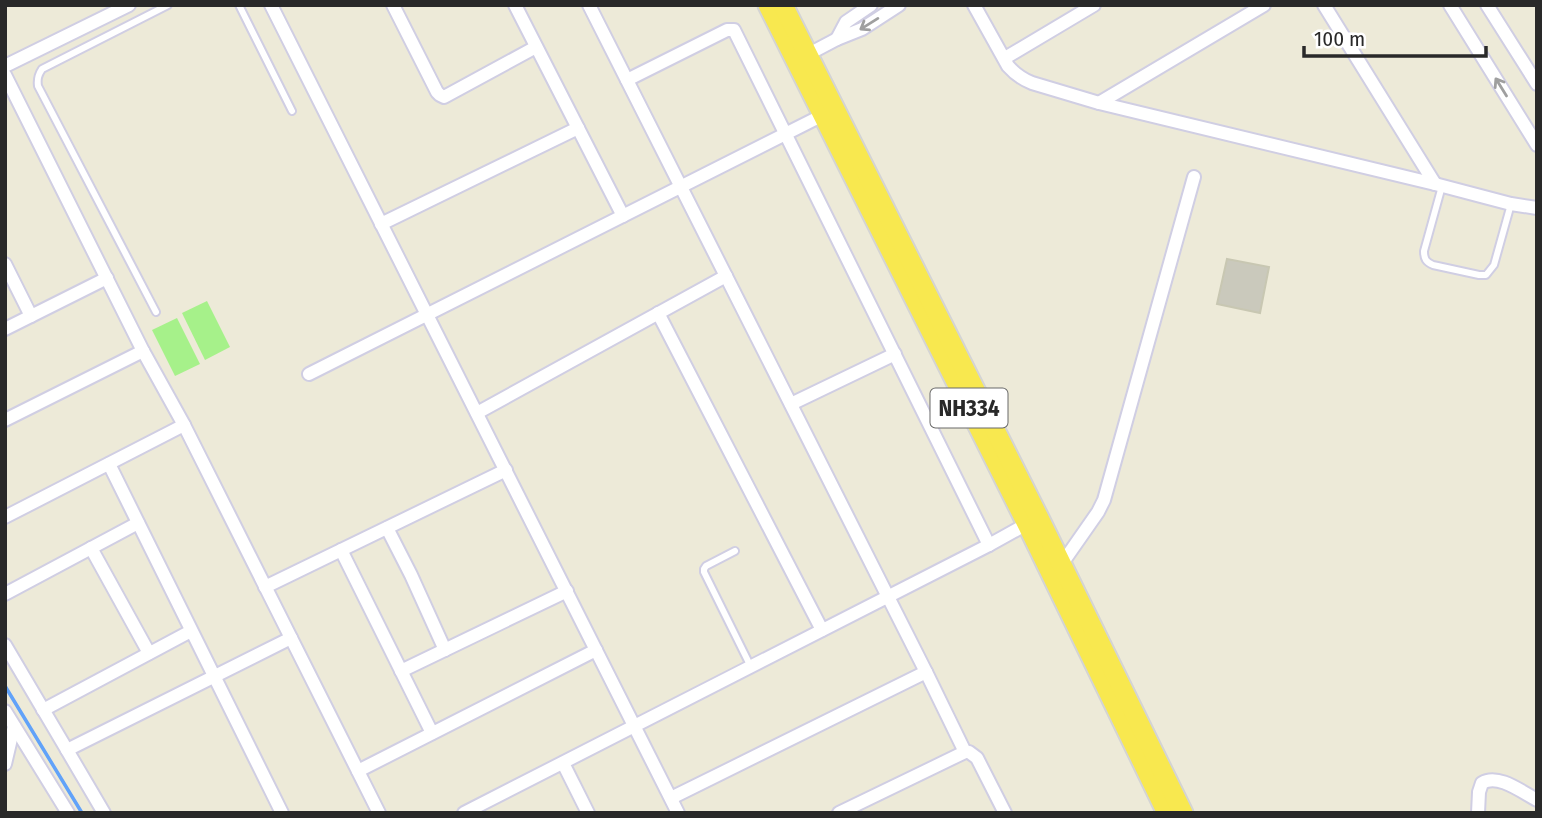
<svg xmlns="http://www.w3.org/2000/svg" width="1542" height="818" font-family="'Fira Sans Condensed',sans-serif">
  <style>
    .pitch { fill: #a6f18a }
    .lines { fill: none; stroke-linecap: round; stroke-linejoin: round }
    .stream { stroke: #61a2f9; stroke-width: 3.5 }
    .building { fill: #cac9bc; stroke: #c8c7b2; stroke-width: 2 }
    .service-casing { stroke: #d0cee3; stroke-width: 10 }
    .minor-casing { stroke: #d0cee3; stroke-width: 16 }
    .trunk-casing { stroke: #d4d4d4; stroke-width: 23 }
    .service { stroke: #fff; stroke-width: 6 }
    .minor { stroke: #fff; stroke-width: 12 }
    .trunk { stroke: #f8e84f; stroke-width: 19 }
    .oneway { stroke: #9f9f9f }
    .labels { text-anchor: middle; stroke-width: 6; stroke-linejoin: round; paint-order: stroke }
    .shield { fill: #fff; stroke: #696969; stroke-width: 2 }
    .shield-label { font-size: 23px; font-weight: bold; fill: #292929 }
  </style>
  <rect width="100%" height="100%" fill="#edead8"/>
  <g class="pitch">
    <path d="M207,301l23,46 -25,13 -23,-47z"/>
    <path d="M177,318l23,46 -25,12 -23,-46z"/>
  </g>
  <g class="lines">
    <path class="stream" d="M5,686l77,127"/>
  </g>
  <path class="building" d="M1227,259l42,8 -9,46 -43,-9z"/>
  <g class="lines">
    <defs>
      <g id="service">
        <path d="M239,5l53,106"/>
        <path d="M1442,186l-18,65c0,8 2,11 9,14l46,10h7l8,-10 17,-61"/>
        <path d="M156,312l-118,-226c-1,-7 0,-11 4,-17l126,-64"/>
        <path d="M735,551l-29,15 -2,3v3l47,95"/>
      </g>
      <g id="minor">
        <path d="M271,5l407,808"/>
        <path d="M393,5l44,87 3,3 4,2 92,-50"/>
        <path d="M515,5l108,211"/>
        <path d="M589,5l337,667 -255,126"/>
        <path d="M974,5l34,61c7,8 14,13 24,17l67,20 336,81 76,20 26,4"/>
        <path d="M1324,5l111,179"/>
        <path d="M1450,5l87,140"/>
        <path d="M1487,5l50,79"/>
        <path d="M837,39l9,-17 25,-17"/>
        <path d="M801,58l36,-19 25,-10 37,-24"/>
        <path d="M1005,58l89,-53"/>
        <path d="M5,66l124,-61"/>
        <path d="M5,75l138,276 41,74 195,388"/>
        <path d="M627,80l100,-50h7l255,515"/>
        <path d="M1099,103l165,-98"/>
        <path d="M381,224l197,-96"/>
        <path d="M5,264l26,52"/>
        <path d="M658,313l164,317"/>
        <path d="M5,329l102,-51"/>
        <path d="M309,374l514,-259"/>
        <path d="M791,404l104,-50"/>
        <path d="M477,413l249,-137"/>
        <path d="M5,420l138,-69"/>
        <path d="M109,464l173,349"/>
        <path d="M5,517l179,-92"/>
        <path d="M387,528l24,47 34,75"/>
        <path d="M91,548l58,105"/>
        <path d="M341,550l91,183"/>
        <path d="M1061,565l37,-53 6,-12 90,-323"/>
        <path d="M265,587l241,-117"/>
        <path d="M5,594l133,-71"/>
        <path d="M5,645l62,105"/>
        <path d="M401,671l166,-80"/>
        <path d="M926,672l39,80"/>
        <path d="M43,710l148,-79"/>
        <path d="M5,711l63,102"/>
        <path d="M563,763l25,50"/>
        <path d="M5,764l9,-38"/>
        <path d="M358,771l238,-121"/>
        <path d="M104,813l-37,-63 224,-112"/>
        <path d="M464,813l525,-268 38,-21"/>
        <path d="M839,813l126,-61h4l8,6 28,55"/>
        <path d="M1478,813l1,-21 3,-9c16,-10 40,9 55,17"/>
      </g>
      <g id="trunk">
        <path d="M768,5l259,519 140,289"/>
        <path d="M783,5l256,513 144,295"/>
      </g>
    </defs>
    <use href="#service" class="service-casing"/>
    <use href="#minor" class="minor-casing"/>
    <use href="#trunk" class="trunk-casing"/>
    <use href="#service" class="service"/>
    <use href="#minor" class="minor"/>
    <use href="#trunk" class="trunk"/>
  </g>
  <defs><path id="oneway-shaft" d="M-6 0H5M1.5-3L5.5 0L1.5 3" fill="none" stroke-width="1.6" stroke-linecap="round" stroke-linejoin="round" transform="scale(1.75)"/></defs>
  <g class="oneway">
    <use href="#oneway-shaft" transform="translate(869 24) rotate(148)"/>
    <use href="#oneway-shaft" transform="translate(1501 87) rotate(-122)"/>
  </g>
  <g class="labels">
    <rect class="shield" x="930.5" y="388.5" width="77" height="39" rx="5"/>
    <g class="shield-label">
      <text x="969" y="416">NH334</text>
    </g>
  </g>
  <rect width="1542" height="818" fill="none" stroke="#292929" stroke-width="14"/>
  <path d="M1304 46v10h182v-10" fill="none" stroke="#292929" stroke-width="3.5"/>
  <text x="1314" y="46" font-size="21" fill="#292929" stroke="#ffffff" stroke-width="5" paint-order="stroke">100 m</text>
</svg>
